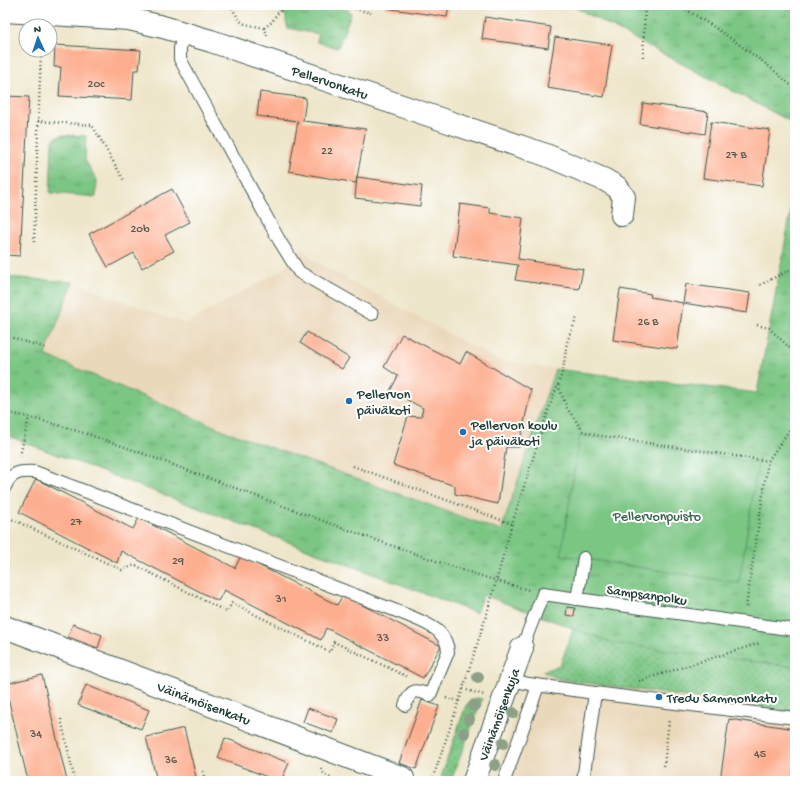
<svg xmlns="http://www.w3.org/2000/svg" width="800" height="786" font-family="'Gochi Hand',sans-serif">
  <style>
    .built { fill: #ead8ba }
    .grass { fill: url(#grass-dots); stroke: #4d825c }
    .park { fill: url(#park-tufts); stroke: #4d825c }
    .pitch { fill: #7bc684; stroke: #4d825c }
    .building { fill: #fdae8f }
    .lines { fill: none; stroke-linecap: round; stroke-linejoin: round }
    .service-casing { stroke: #3e564a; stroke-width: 14 }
    .minor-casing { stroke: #3e564a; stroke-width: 24 }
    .path { stroke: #3e564a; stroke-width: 2.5; stroke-dasharray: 1 3; stroke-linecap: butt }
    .service { stroke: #fff; stroke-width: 12 }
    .minor { stroke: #fff; stroke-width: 22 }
    .tree { fill: #8ca085 }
    .poi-dot { fill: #1f6fb2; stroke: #fff; stroke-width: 1.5 }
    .labels { text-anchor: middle; stroke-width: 4; stroke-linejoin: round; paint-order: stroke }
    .number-label { font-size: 12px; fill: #56594b }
    .street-label { font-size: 14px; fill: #1f3d34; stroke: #fff }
    .poi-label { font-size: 14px; fill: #1f3d34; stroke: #fff; text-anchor: start }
    .park-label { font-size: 14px; fill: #3b664c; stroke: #fff }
  </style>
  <defs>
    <pattern id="grass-dots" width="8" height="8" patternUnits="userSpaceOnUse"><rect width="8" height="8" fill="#7bc684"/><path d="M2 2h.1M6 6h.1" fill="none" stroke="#64a26d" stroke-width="1.8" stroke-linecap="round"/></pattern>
    <pattern id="park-tufts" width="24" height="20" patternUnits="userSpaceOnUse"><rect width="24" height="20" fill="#7bc684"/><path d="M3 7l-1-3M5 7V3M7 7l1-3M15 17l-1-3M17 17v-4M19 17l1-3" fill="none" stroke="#64a26d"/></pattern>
  </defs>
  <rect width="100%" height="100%" fill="#fff"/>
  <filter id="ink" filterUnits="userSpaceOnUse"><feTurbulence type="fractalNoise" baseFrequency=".025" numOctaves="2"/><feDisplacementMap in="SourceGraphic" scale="8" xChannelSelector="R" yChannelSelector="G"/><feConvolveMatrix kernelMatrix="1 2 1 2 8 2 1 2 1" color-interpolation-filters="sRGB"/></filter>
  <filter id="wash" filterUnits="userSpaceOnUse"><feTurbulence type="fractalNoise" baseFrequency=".012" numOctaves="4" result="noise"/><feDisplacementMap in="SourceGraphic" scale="16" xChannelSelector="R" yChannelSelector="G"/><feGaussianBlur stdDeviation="0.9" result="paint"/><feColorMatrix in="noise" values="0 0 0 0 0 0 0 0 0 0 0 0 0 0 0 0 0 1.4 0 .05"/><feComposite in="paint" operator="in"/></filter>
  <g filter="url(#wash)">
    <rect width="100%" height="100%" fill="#eee6ca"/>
    <g class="built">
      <path d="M302,247l12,14 184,99 57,9 -54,162 -273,-99 -184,-77 29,-73 112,42 97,-54z"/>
      <path d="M573,629l40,14 182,24v114h-303l25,-71 18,-37 23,4z"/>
    </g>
    <g class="grass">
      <path d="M595,611l200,30v71l-236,-33 -17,-8 18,-5 13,-37z"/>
      <path d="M477,698l5,1 -31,82 -10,-4 25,-72 5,-5z"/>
    </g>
    <g class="park">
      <path d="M296,5h47l8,8 -13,35 -21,-6 1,-8 -30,-6 -2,-6v-7l-5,-1 4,-5z"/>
      <path d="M571,5h217l7,5v114z"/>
      <path d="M62,135l24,1 -1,24 12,20 -1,17 -46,-4 2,-51 4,-5z"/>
      <path d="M795,189v478l-182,-24 -130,-48 -7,18 -471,-178v-158l68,5 -28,73 183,77 273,99 54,-162 202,24z"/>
    </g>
    <path class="pitch" d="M580,435l178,28 -19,120 -178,-28z"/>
    <g id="blocks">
      <g class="building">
        <path d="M386,5h63l-2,12 -62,-9z"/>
        <path d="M485,17l66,10 -3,21 -66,-9z"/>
        <path d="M555,37l57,8 -8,52 -57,-9z"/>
        <path d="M55,45l86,5 -2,20h-5l-2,30 -73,-4 2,-29h-7z"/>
        <path d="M260,92l46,6 -3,23 63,8 -10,54 -67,-12 9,-50 -41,-5z"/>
        <path d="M5,96l24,1 -9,159 -15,-1z"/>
        <path d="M643,103l65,9 -3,22 -65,-10z"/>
        <path d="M711,122l59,8 -8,56 -59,-8z"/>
        <path d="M357,177l65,9 -2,20 -65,-8z"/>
        <path d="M172,189l18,33 -25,13 9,16 -32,17 -8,-15 -26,14 -19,-33z"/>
        <path d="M460,204l30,4v5l33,5 -5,41 65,10 -4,20 -64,-9 3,-15 -65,-9z"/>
        <path d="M686,284l64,9 -3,20 -64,-10z"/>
        <path d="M620,289l31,5 -1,3 33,6 -6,46 -64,-9z"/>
        <path d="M307,332l42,26 -7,11 -42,-26z"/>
        <path d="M402,334l58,30 6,-12 65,38 -12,57h-13l-8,57 -43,-10v-8l-62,-21 15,-49 13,1 2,-9 -33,-17 8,-15 -14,-9z"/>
        <path d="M36,479l97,50 6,-11 96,50 6,-12 96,49 6,-10 98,51 -18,32 -97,-50 -5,12 -97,-50 -6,11 -97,-50 -4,12 -98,-51z"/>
        <path d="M567,607l8,1 -1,8 -8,-1z"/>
        <path d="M73,624l29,11 -4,13 -30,-11z"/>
        <path d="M42,675l25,106h-39l-23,-96v-1z"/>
        <path d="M86,685l63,25 -8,19 -63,-24z"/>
        <path d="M422,700l17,6 -23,63 -17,-6z"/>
        <path d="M308,708l30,11 -5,14 -30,-11z"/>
        <path d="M729,719l66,10v52h-75z"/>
        <path d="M184,728l13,53h-40l-11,-44z"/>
        <path d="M225,738l64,25 -8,18h-3l-60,-23z"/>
      </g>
    </g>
  </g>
  <g filter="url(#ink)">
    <use href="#blocks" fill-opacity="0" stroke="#3e564a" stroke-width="1"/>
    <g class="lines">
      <defs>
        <g id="service">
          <path d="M183,33l-3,15v11l99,181 20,32 73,42"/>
          <path d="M5,487c6,-15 15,-16 30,-15l359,138c12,5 36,13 45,22 5,5 9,13 9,20l-18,43c-17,-6 -18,-6 -25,10"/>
          <path d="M577,599l7,-41"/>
          <path d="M522,648l21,-54 252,36"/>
          <path d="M512,680l17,4 66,9 -12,88"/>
          <path d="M595,693l200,25"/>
          <path d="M504,781l34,-95"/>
        </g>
        <g id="minor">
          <path id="s1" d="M5,11l124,8 34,8 48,14 235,80 100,34 59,25 12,7 7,10 -2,18"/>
          <path id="s2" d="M5,627l398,151"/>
          <path id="s3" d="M474,781l48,-133"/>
        </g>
      </defs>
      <use href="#service" class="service-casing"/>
      <use href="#minor" class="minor-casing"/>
      <g class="path">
        <path d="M348,5l4,3 19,5"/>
        <path d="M679,5l40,25 51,37 25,22"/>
        <path d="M232,8l8,13 5,3 19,4 2,4 2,6"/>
        <path d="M264,28l8,-6 4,-7 8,-8 3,-2"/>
        <path d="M643,57l2,-52"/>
        <path d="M38,121l54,4 33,57"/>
        <path d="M34,242l7,-192"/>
        <path d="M760,285l35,-18"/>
        <path d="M757,325l12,3 26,25"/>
        <path d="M5,336l42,12"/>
        <path d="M558,385l9,23 16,23 12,4 173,26"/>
        <path d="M5,412c64,13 126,37 187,60 76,28 151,57 227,83 37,13 73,25 110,35"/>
        <path d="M20,456l9,-39"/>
        <path d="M353,466l159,58"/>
        <path d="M5,516l117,54 13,-5 92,47 5,-9 98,49 4,-10 74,35"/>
        <path d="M746,607l22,-146 27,-39"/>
        <path d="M639,681l121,-38"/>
        <path d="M463,689l21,6"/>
        <path d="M446,698l13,3"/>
        <path d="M61,719l14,62"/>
        <path d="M664,766l5,-47"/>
        <path d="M321,769c4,8 8,6 12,12"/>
        <path d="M203,771l2,10"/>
        <path d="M432,781l27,-80 30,-94 23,-83 35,-110 16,-43 4,-29 10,-25"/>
      </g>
      <use href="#service" class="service"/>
      <use href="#minor" class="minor"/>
    </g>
    <g class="tree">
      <circle cx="478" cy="677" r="6"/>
      <circle cx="474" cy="706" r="6"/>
      <circle cx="513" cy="713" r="6"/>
      <circle cx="469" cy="719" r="6"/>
      <circle cx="464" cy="733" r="6"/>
      <circle cx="503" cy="743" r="6"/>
      <circle cx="495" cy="765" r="6"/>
    </g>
  </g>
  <g class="poi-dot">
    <circle cx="349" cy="401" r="4"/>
    <circle cx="463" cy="432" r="4"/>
    <circle cx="659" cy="697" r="4"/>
  </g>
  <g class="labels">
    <g class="number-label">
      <text x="96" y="87">20c</text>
      <text x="327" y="154">22</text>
      <text x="736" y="158">27 B</text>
      <text x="140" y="232">20b</text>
      <text x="648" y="325">26 B</text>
      <text x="76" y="525">27</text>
      <text x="178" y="564">29</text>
      <text x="281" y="602">31</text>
      <text x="383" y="641">33</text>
      <text x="36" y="737">34</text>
      <text x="760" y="757">45</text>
      <text x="171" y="763">36</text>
    </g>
    <g class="street-label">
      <text dy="5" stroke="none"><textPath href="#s1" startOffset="335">Pellervonkatu</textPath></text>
      <text transform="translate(647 594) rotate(8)" y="5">Sampsanpolku</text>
      <text dy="5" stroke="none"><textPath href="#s2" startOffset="213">Väinämöisenkatu</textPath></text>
      <text dy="5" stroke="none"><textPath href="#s3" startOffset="71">Väinämöisenkuja</textPath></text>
    </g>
    <g class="poi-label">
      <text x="357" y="398">Pellervon<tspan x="357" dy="16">päiväkoti</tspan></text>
      <text x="471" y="429">Pellervon koulu<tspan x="471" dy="16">ja päiväkoti</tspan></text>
      <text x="667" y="702">Tredu Sammonkatu</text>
    </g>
    <g class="park-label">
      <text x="657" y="520">Pellervonpuisto</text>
    </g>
  </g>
  <rect width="800" height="786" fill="none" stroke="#fff" stroke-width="20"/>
  <g transform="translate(38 38) rotate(357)"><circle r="19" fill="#ffffff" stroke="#a5b1ae"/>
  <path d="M0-3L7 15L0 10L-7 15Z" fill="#1f6fb2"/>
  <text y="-6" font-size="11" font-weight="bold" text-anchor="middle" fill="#1f3d34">N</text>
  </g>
</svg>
